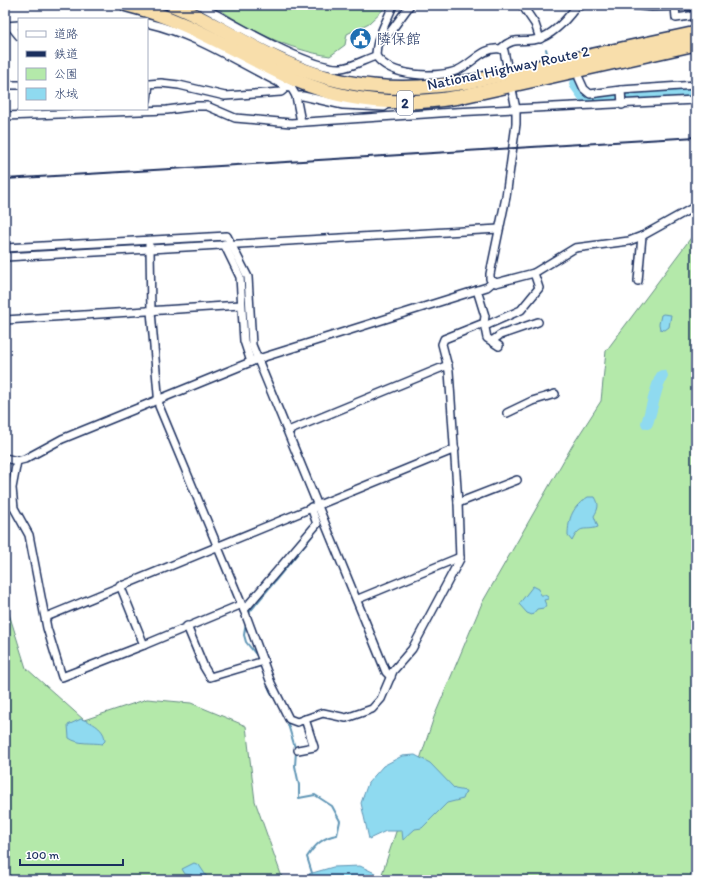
<svg xmlns="http://www.w3.org/2000/svg" width="701" height="885" font-family="Itim,'Klee One',sans-serif">
  <style>
    .green { fill: #b4e9aa; stroke: #688c84 }
    .water { fill: #8fdaf0; stroke: #6196b6 }
    .lines { fill: none; stroke-linecap: round; stroke-linejoin: round }
    .stream { stroke: #6196b6; stroke-width: 2 }
    .river { stroke: #8fdaf0; stroke-width: 12 }
    .street-casing { stroke: #1b2f5e; stroke-width: 10 }
    .highway-casing { stroke: #1b2f5e; stroke-width: 16 }
    .street { stroke: #fff; stroke-width: 7 }
    .highway { stroke: #f8deab; stroke-width: 13 }
    .rail { stroke: #1b2f5e; stroke-width: 2 }
    .labels { text-anchor: middle; stroke-width: 3.5; stroke-linejoin: round; paint-order: stroke }
    .shield { fill: #fff; stroke: #5f6d8e; stroke-width: 1 }
    .shield-label { font-size: 14px; font-weight: bold; fill: #1b2f5e }
    .poi-label { font-size: 15px; fill: #1b2f5e; stroke: #fff; text-anchor: start }
    .street-label { font-size: 15px; fill: #1b2f5e; stroke: #fff }
  </style>
  <rect width="100%" height="100%" fill="#fff"/>
  <filter id="ink" filterUnits="userSpaceOnUse"><feTurbulence type="fractalNoise" baseFrequency=".025" numOctaves="2"/><feDisplacementMap in="SourceGraphic" scale="8" xChannelSelector="R" yChannelSelector="G"/><feConvolveMatrix kernelMatrix="1 2 1 2 8 2 1 2 1" color-interpolation-filters="sRGB"/></filter>
  <g filter="url(#ink)">
    <g class="green">
      <path d="M213,5h175l-19,18 -22,11 -2,11 -15,11c-42,-6 -83,-27 -117,-51z"/>
      <path d="M696,231v649h-316l54,-163 48,-114 90,-157 29,-45 5,-50z"/>
      <path d="M5,601l21,67 58,52 63,-21 44,4 55,23 9,75 28,79h-278z"/>
    </g>
    <g class="water">
      <path d="M663,314l8,1 -2,12 -4,3 -5,-1 -1,-5 2,-9z"/>
      <path d="M588,497h7c5,8 3,12 -1,19l4,11c-14,5 -17,-4 -26,14l-4,-5c0,-18 5,-30 20,-39z"/>
      <path d="M533,586l6,3 1,6h5l3,2v2l-4,1 2,5 -2,3 -7,1 -5,6 -5,-2 -8,-9z"/>
      <path d="M81,719c11,3 24,10 24,22l-3,3c-11,-2 -23,1 -33,-6l-1,-13z"/>
      <path d="M415,755l15,8 25,26 11,2 -3,8 -16,4 -25,25 -7,1 -12,11 -1,-9h-16l-17,8 -8,-36 7,-20 15,-17 19,-10z"/>
      <path d="M194,863l5,2 10,15h-13l-4,-5 -7,-1 -3,-5z"/>
      <path d="M360,866l15,7 8,7h-72l-2,-6 24,-7z"/>
    </g>
    <g class="lines">
      <g class="stream">
        <path d="M527,5l4,7"/>
        <path d="M546,49l1,4"/>
        <path d="M5,252l220,-12 1,1"/>
        <path d="M317,514l4,10 -2,2"/>
        <path d="M248,614l64,-78"/>
        <path d="M246,623l-2,12 2,7 12,15 12,34 6,9"/>
        <path d="M287,721l9,30 -1,15 4,19v13l16,-3 17,11 8,15 -3,14c-14,2 -22,10 -30,22l5,16"/>
      </g>
      <g class="river">
        <path d="M575,84l10,14 111,-6"/>
        <path d="M647,423c4,-10 10,-42 15,-47"/>
      </g>
      <defs>
        <g id="street">
          <path d="M199,5c30,16 111,65 142,63 12,-1 24,-9 35,-12 14,21 61,23 82,14 15,-7 26,-24 43,-21l3,2 12,58v15l-10,73 -16,77v5l6,4 38,-10 41,-25 54,-7 13,-5 54,-30"/>
          <path d="M522,5l13,19 5,15"/>
          <path d="M626,5l26,2 44,-1"/>
          <path d="M675,7l1,11 20,-3"/>
          <path d="M147,23c53,12 97,44 145,66l4,7h7l40,9 41,2"/>
          <path d="M5,26l14,-1"/>
          <path d="M11,26l8,10"/>
          <path d="M378,43l13,-12 19,-26"/>
          <path d="M501,49c11,-13 23,-6 37,-10 15,-4 29,-20 38,-32l6,-2"/>
          <path d="M376,56c0,-19 11,-34 17,-51"/>
          <path d="M579,78l5,11 6,5 31,-4 75,-5"/>
          <path d="M5,85h14"/>
          <path d="M621,90l1,15"/>
          <path d="M296,96l5,26"/>
          <path d="M147,100l2,-16 12,-1 18,2 46,11 56,-4 6,-5"/>
          <path d="M5,116l162,-6 30,-4h10l28,12 56,5 163,-11 242,-12"/>
          <path d="M224,244l16,33 4,64 7,21"/>
          <path d="M149,245l1,4 349,-20"/>
          <path d="M5,248l222,-12 21,41 4,68 134,327 5,5"/>
          <path d="M5,257l145,-8 1,62 8,95 85,204 27,73 18,36 8,3 26,-9 23,5 26,-9 9,-10 12,-28 19,-22 48,-90 -2,-56 -9,-132 -7,-27 2,-5 40,-16 1,-7 -8,-26"/>
          <path d="M638,281l4,-45"/>
          <path d="M5,320l236,-15"/>
          <path d="M484,323l3,15 12,8"/>
          <path d="M485,326l36,-16 18,-22 -5,-15"/>
          <path d="M492,341l8,-6 38,-13"/>
          <path d="M507,413l25,-12 23,-7"/>
          <path d="M288,431l160,-66"/>
          <path d="M5,458l12,3 8,-2 37,-20 196,-80 229,-72 6,-5"/>
          <path d="M17,461l-5,27 2,20 15,27 18,93 15,49 82,-32 96,-40"/>
          <path d="M458,503l59,-23"/>
          <path d="M120,585l24,60"/>
          <path d="M358,599l102,-42"/>
          <path d="M244,610l73,-86 -6,-17"/>
          <path d="M46,617l409,-168"/>
          <path d="M187,626l17,41 6,10 54,-16"/>
          <path d="M298,750l16,-3 -9,-28"/>
        </g>
        <g id="highway">
          <path d="M127,5c62,15 114,51 171,76 51,22 107,25 161,16l237,-53"/>
          <path d="M172,5c38,15 72,38 108,55 64,30 124,33 193,21l223,-48"/>
        </g>
      </defs>
      <use href="#street" class="street-casing"/>
      <use href="#highway" class="highway-casing"/>
      <use href="#street" class="street"/>
      <use href="#highway" class="highway"/>
      <path class="rail" d="M5,179l691,-42"/>
    </g>
  </g>
  <defs>
    <symbol id="civic-disc" viewBox="-11 -11 22 22"><circle r="9.5" fill="#1f6fb2" stroke="#fff"/><path d="M-.6-6.5H3V-4.5H.6V-3L4-1V1h2V6H-6V1h2V-1L-.6-3ZM-1.2 2.5V6h2.4V2.5Z" fill="#fff"/></symbol>
  </defs>
  <g fill-rule="evenodd">
    <use href="#civic-disc" x="348" y="26" width="25" height="25"/>
  </g>
  <g class="labels">
    <rect class="shield" x="397" y="91" width="16" height="24" rx="3"/>
    <g class="shield-label">
      <text x="405" y="108">2</text>
    </g>
    <g class="poi-label">
      <text x="376" y="44">隣保館</text>
    </g>
    <g class="street-label">
      <text transform="translate(508 68) rotate(-12)" y="5">National Highway Route 2</text>
    </g>
  </g>
  <rect width="701" height="885" fill="none" stroke="#fff" stroke-width="20"/>
  <rect x="10" y="10" width="681" height="865" fill="none" stroke="#1b2f5e" stroke-width="1.5" filter="url(#ink)"/>
  <rect x="18" y="18" width="130" height="92" fill="#ffffff" stroke="#a4acbf"/>
  <rect x="26" y="31" width="20" height="6" fill="#ffffff" stroke="#a4acbf"/>
  <text x="54" y="38" font-size="12" fill="#1b2f5e">道路</text>
  <rect x="26" y="51" width="20" height="6" fill="#1b2f5e" stroke="#a4acbf"/>
  <text x="54" y="58" font-size="12" fill="#1b2f5e">鉄道</text>
  <rect x="26" y="68" width="20" height="12" fill="#b4e9aa" stroke="#a4acbf"/>
  <text x="54" y="78" font-size="12" fill="#1b2f5e">公園</text>
  <rect x="26" y="88" width="20" height="12" fill="#8fdaf0" stroke="#a4acbf"/>
  <text x="54" y="98" font-size="12" fill="#1b2f5e">水域</text>
  <path d="M20 859v6h103v-6" fill="none" stroke="#1b2f5e" stroke-width="2"/>
  <text x="26" y="859" font-size="12" fill="#1b2f5e" stroke="#ffffff" stroke-width="3" paint-order="stroke">100 m</text>
</svg>
